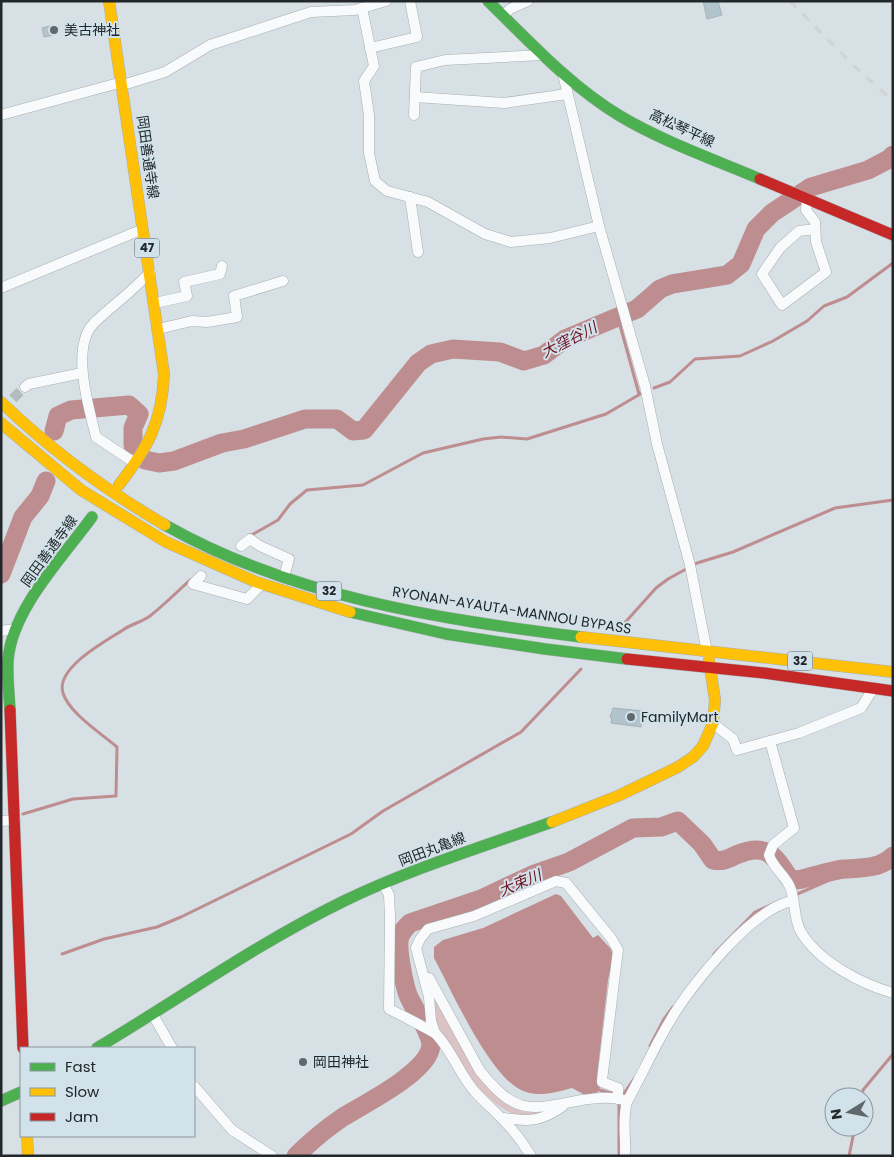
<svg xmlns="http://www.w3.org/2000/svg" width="894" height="1157" font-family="Poppins,'Noto Sans JP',sans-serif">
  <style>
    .green { fill: #dbc2c4 }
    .water { fill: #be8d8f }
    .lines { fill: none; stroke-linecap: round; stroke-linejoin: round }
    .stream { stroke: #be8d8f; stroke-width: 3 }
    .river { stroke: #be8d8f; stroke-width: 19 }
    .building { fill: #b1c4ce; stroke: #acb3b6 }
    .street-tunnel { stroke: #b3bbbf; stroke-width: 10; stroke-dasharray: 10 5; stroke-linecap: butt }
    .street-casing { stroke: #a7aeb1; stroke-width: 11 }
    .fast-casing { stroke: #a7aeb1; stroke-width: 12 }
    .slow-casing { stroke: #a7aeb1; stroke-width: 12 }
    .jam-casing { stroke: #a7aeb1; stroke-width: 12 }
    .street { stroke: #f9fafb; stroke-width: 10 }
    .fast { stroke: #4caf50; stroke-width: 11 }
    .slow { stroke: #ffc107; stroke-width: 11 }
    .jam { stroke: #c62828; stroke-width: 11 }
    .rail { stroke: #d0d2d4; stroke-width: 3; stroke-dasharray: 9 9; stroke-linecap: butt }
    .poi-dot { fill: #61686b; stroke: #d1e2ea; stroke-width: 2 }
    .labels { text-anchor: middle; stroke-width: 4; stroke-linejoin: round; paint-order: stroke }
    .shield { fill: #d1e2ea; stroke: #565f64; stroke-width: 1 }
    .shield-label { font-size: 12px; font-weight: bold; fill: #21272a }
    .poi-label { font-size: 14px; fill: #21272a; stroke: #d1e2ea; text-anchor: start }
    .street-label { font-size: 14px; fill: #21272a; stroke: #d1e2ea }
    .water-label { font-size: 15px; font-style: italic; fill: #701422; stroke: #d1e2ea }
  </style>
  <rect width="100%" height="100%" fill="#d7e0e4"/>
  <path class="green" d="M429,985c16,28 62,123 96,127 9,1 22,-3 31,-4 -9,6 -22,11 -33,9 -36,-7 -74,-63 -87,-94 -5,-11 -5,-26 -7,-38z"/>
  <path class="water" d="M556,894l5,2 32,42 5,-3 13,14 2,8 -5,23 -11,97 3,10 -3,6 -12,2 -13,-7c-15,4 -31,9 -46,4 -34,-9 -75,-103 -92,-134v-11l9,-7 40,-12z"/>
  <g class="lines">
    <g class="stream">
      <path d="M618,318l21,76"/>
      <path d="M654,388l16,-6 25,-23 45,-3 33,-15 34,-20 17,-15 23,-9 46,-34"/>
      <path d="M248,537l30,-17 12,-16 17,-14 56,-5 60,-32 60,-14 18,-2 26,2 79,-25 36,-21"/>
      <path d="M621,627l35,-39 12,-9 29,-16 36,-11 102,-44 58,-8"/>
      <path d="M23,814l50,-15 43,-3 1,-49c-15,-13 -48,-34 -54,-54 -8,-25 43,-52 60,-63 8,-6 19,-8 27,-14 14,-11 27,-24 40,-36"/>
      <path d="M795,895l39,-17 29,-4 30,-11"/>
      <path d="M62,954l42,-15 53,-12 24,-10 170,-83 32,-23 138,-79 60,-63"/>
      <path d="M714,954l41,-42 20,-9"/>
      <path d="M650,1046l14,-27 9,-12"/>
      <path d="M596,1089l18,5"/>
      <path d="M622,1096l12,-17"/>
      <path d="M862,1097l1,-7 30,-36"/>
      <path d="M619,1156v-54"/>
      <path d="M849,1156l6,-29"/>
    </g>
    <g class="river">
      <path d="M54,431l4,-15 13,-6 58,-5 10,9 -6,14v17"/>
      <path d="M145,460l14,3 15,-2 48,-18 22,-4 61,-20h32l16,12 11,-1 54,-67 13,-9 22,-5 47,3 24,9 20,-6 21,-16 72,-30 23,-20 12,-5 55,-9 14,-11 15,-35 16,-16 39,-26 57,-17 21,-11 4,-4"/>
      <path d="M1,574l22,-57 17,-21 6,-15"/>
      <path d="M296,1156c14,-14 31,-28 47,-39 23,-14 79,-42 87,-67 5,-13 -17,-42 -22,-55 -4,-11 -10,-42 -9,-53 0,-8 6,-14 11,-19l71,-24 51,-24 37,-13 64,-34 28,-1 17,-6 24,23 11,16c9,2 15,-1 23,-5 31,-13 38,0 54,24l7,1c15,-3 32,-9 47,-11 17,-1 36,0 49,-13"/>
    </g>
  </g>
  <g class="building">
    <path d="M703,1h15l4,14 -15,4z"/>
    <path d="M53,25l2,10 -11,2 -2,-9z"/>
    <path d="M613,708l31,3 -3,16 -30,-4 1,-5 -2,-1z"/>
  </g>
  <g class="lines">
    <path class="street-tunnel" d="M2,409l23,-22"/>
    <defs>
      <g id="street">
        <path d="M362,8l12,58 -10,15 5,34v38l6,28 12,10 41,11 57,32 26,8 39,-4 49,-12"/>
        <path d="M503,16l7,-7 18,-8"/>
        <path d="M370,48l47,-11 -7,-36"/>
        <path d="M563,74l36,152 46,160 12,58 33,121 17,87"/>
        <path d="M415,97l89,6 63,-9"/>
        <path d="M1,115l114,-31 8,1 42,-13 45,-27 101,-33 44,-2 31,-9"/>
        <path d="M414,115l2,-48 29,-7 98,-5"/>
        <path d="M410,197l8,55"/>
        <path d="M807,200l-1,10 9,12 1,20 10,30 -44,33 -20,-31 18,-26 19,-17 16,-2"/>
        <path d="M1,288l142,-59"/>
        <path d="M155,303l32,-7 -3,-14 36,-8 2,-8"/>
        <path d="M158,329l34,-8 15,1 30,-5 -3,-21 49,-15"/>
        <path d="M25,387l4,-3 53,-11"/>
        <path d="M135,463l-39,-26c-7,-29 -26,-90 -2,-114 19,-18 38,-31 56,-51"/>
        <path d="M241,546l9,-7 10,7 29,13 -5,18"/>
        <path d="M201,576l-8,8 54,15 14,-14"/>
        <path d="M1,631l14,-2"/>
        <path d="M715,725l18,14 4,11 62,-17 62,-25 12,-19"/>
        <path d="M770,741l24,87 -21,17 -4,10c4,13 16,20 21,32 6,14 3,31 11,45 17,29 60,52 92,61"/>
        <path d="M1,821l14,-1"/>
        <path d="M383,883l6,12 1,21 -1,93c8,4 45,23 47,25 16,17 24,41 39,58 22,23 39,35 56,64"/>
        <path d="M429,978l51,93c37,45 49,39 102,29 15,-2 27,-4 42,0"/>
        <path d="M153,1015l19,33"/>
        <path d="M435,1033l-4,-12 -2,-24 -13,-49 4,-9 8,-10 46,-13 82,-35 10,2 45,55 7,12 -16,130v2l16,6v11"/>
        <path d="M194,1086l38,44 40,26"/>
        <path d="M504,1118c26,4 38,3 59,-12"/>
        <path d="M625,1156c1,-19 -3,-37 2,-54 15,-27 27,-55 43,-81 20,-35 83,-114 123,-120"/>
      </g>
      <g id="fast">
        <path d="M488,1c41,40 82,85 132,115 44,26 93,43 140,63"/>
        <path d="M165,525c127,72 273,94 416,112"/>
        <path d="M350,612l96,22 99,15 82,10"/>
        <path d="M10,710c-1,-16 -3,-34 -2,-50 4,-51 55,-103 84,-143"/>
        <path d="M97,1048c82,-49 161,-105 247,-147 66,-32 138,-54 208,-79"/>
        <path d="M1,1101l20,-9"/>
      </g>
      <g id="slow">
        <path d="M109,1l55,373c-2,49 -16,73 -45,111"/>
        <path d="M1,402c50,48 104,88 164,123"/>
        <path d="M1,423l80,67 85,52 90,40 94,30"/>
        <path d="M581,637l312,35"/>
        <path d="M552,822l68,-27 58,-28 15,-10 10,-11 10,-23 2,-23 -6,-40"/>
        <path d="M27,1136l1,20"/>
      </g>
      <g id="jam">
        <path d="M760,179l133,56"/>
        <path d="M627,659l137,14 129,18"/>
        <path d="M10,710l13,338"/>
      </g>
    </defs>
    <use href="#street" class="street-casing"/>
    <use href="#fast" class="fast-casing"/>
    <use href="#slow" class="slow-casing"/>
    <use href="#jam" class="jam-casing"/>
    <use href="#street" class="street"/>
    <use href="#fast" class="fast"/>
    <use href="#slow" class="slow"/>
    <use href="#jam" class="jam"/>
    <path class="rail" d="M790,1l64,65 39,35"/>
  </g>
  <g class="poi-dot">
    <circle cx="54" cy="30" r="5"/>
    <circle cx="631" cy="717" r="5"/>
    <circle cx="303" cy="1062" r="5"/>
  </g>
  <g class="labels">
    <g class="shield">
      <rect x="134.5" y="238.5" width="25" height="19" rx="4"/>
      <rect x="316.5" y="581.5" width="25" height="19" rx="4"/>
      <rect x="787.5" y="651.5" width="25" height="19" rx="4"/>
    </g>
    <g class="shield-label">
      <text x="147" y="252">47</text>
      <text x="329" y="595">32</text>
      <text x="800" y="665">32</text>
    </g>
    <g class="poi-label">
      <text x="64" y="35">美古神社</text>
      <text x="641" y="722">FamilyMart</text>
      <text x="313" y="1067">岡田神社</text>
    </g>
    <g class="street-label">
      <text transform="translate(682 128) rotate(25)" y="5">高松琴平線</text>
      <text transform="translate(148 157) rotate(82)" y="5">岡田善通寺線</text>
      <text transform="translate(49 551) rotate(-54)" y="5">岡田善通寺線</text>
      <text transform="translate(512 610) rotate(9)" y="5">RYONAN-AYAUTA-MANNOU BYPASS</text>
      <text transform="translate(432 849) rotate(-21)" y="5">岡田丸亀線</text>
    </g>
    <g class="water-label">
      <text transform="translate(569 340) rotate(-27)" y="5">大窪谷川</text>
      <text transform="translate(520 883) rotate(-23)" y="5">大束川</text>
    </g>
  </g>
  <rect width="894" height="1157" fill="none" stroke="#21272a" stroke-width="5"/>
  <rect x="20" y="1047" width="175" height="90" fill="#d1e2ea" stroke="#8b979d"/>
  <rect x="30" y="1063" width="25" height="8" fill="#4caf50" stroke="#8b979d"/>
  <text x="65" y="1072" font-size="15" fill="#21272a">Fast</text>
  <rect x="30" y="1088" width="25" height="8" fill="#ffc107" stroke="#8b979d"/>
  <text x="65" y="1097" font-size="15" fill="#21272a">Slow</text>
  <rect x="30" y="1113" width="25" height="8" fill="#c62828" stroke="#8b979d"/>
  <text x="65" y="1122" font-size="15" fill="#21272a">Jam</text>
  <g transform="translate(849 1112) rotate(260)"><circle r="24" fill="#d1e2ea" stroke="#8b979d"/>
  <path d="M0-4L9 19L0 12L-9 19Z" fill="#61686b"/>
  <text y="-8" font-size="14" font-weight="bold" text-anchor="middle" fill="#21272a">N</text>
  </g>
</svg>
